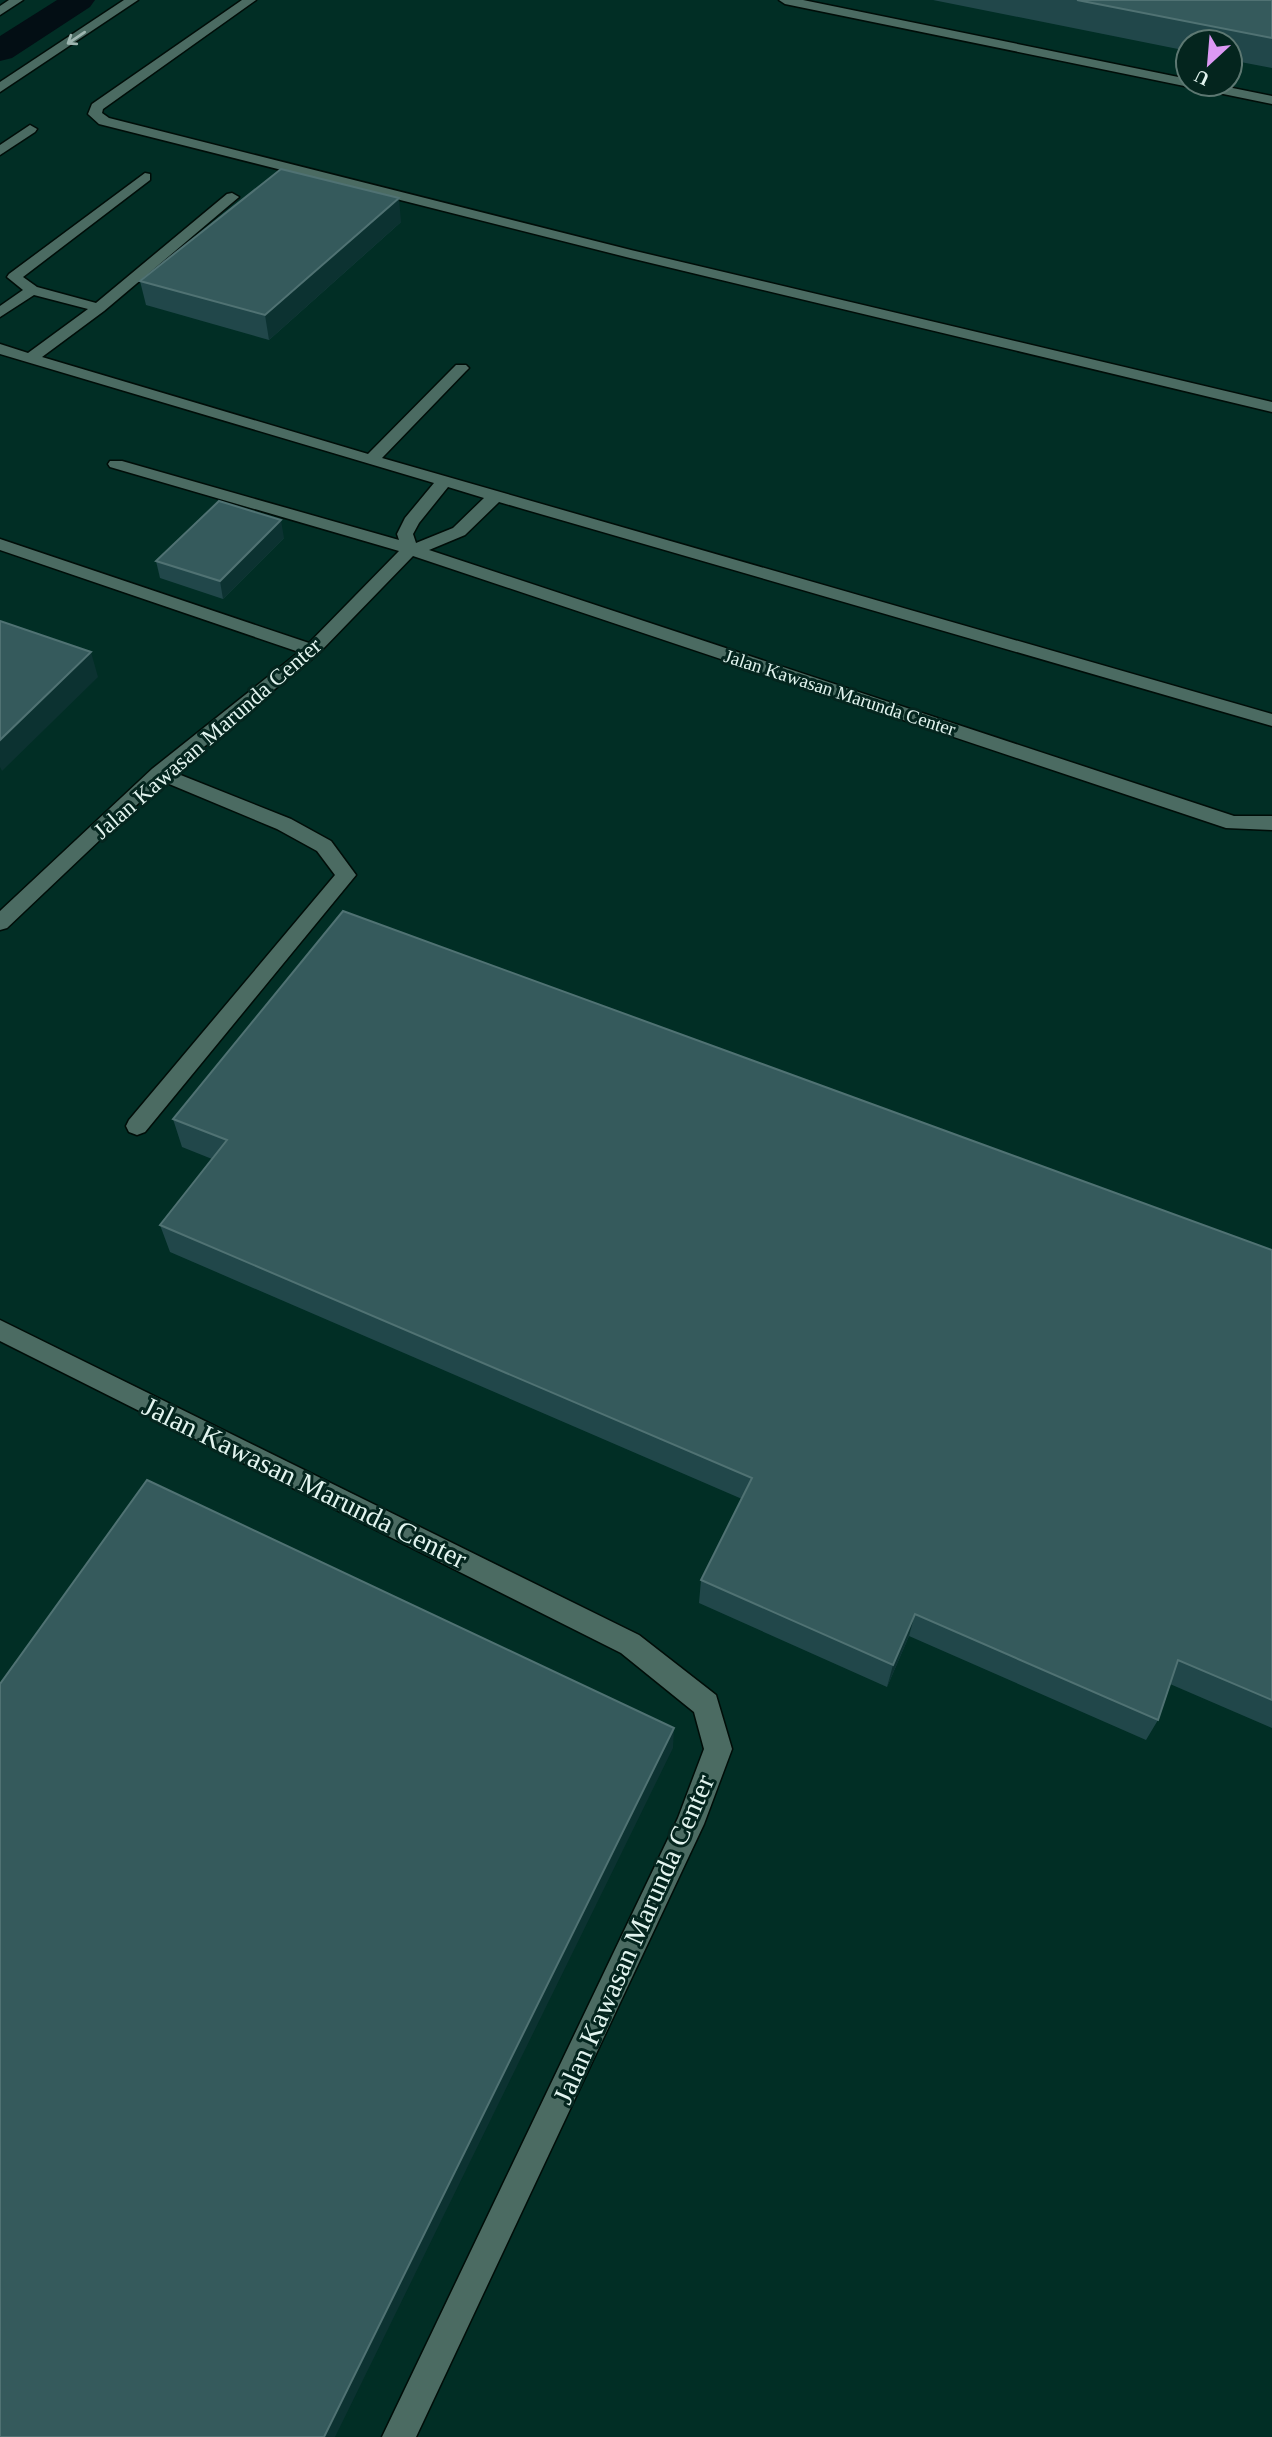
<svg xmlns="http://www.w3.org/2000/svg" width="1272" height="2437" font-family="Georgia,serif">
  <style>
    .built { fill: #012e25; fill-rule: evenodd }
    .lines { fill: none; stroke-linecap: round; stroke-linejoin: round }
    .canal { fill: #030e14; fill-rule: evenodd }
    .lane-casing { stroke: #000d08; stroke-width: 3 }
    .lane { fill: #4b6b62; fill-rule: evenodd }
    .wall { fill: #21474a }
    .shaded-wall { fill: #0c3231 }
    .building { fill: #355a5c; stroke: #507273; stroke-width: 2 }
    .oneway { stroke: #9eb6b0 }
    .labels { text-anchor: middle; stroke-width: 6; stroke-linejoin: round; paint-order: stroke }
    .far-street-label { font-size: 19px; fill: #e2f4ef; stroke: #04251e }
    .street-label { font-size: 23px; fill: #e2f4ef; stroke: #04251e }
    .near-street-label { font-size: 28px; fill: #e2f4ef; stroke: #04251e }
  </style>
  <rect width="100%" height="100%" fill="#04251e"/>
  <path class="built" d="M0,0h1272v2437h-1272zM1188,42h42v42h-42z"/>
  <g class="lines">
    <path class="canal" d="M57,0h38l-5,7 -78,51 -12,3v-25z"/>
    <defs>
      <g id="lane">
        <path d="M9,0h14l-23,15v-9z"/>
        <path d="M124,0h14l-138,92v-10z"/>
        <path d="M242,0h14l-153,109 -1,4 7,5 522,132 641,152v10l-642,-154 -531,-134 -11,-10 4,-10z"/>
        <path d="M779,0h24l385,79v5h25l59,12v8l-487,-100z"/>
        <path d="M30,125l7,4 -2,3 -35,23v-10z"/>
        <path d="M145,173l5,1v6l-127,97 14,10 59,16 131,-109 5,-1 7,4 -135,114 -62,46 326,97 88,-89h10l3,3 -3,3 -84,87 890,256v12l-773,-224 -34,33 -36,15 805,266h38v14l-46,-2 -813,-272 -95,98 -145,118 118,47 40,22 25,34 -211,257 -8,3 -8,-3 -3,-6 3,-6 206,-245 -18,-24 -40,-22 -115,-48 -155,147 -7,2v-19l152,-142 147,-117 -299,-102v-11l309,104 90,-92 -289,-84 -2,-3 2,-3h12l277,79 -2,-6 8,-16 29,-35 -434,-129v-10l28,9 60,-44 -54,-14 -34,22v-11l23,-16 -16,-13 2,-3zM448,487l36,11 -31,30 -37,15 -3,-9 6,-11z"/>
        <path d="M0,1320l639,315 77,60 16,54 -28,75 -288,613h-34l296,-619 26,-69 -10,-37 -73,-59 -621,-312z"/>
      </g>
    </defs>
    <use href="#lane" class="lane-casing"/>
    <use href="#lane" class="lane"/>
  </g>
  <g class="wall">
    <path d="M933,0h339v68l-42,-8v-18h-42v9z"/>
    <path d="M401,222l-132,118 -123,-35 -6,-24z"/>
    <path d="M284,538l-61,61 -63,-21 -4,-17z"/>
    <path d="M173,1119l1099,131v478l-102,-44 -12,36 -12,20 -237,-104 -22,51 -188,-84 2,-23 41,-81 -572,-247 -10,-27 52,-66 -30,-12z"/>
  </g>
  <g class="shaded-wall">
    <path d="M399,198l2,24 -132,118 -4,-25z"/>
    <path d="M281,520l3,18 -61,61 -3,-18z"/>
    <path d="M91,652l7,25 -96,94 -2,-4v-27z"/>
    <path d="M915,1614l-6,22 -22,51 6,-22z"/>
    <path d="M674,1728l-1,20 -338,689h-11z"/>
  </g>
  <g class="building">
    <path d="M1077,0h195v38z"/>
    <path d="M281,169l118,29 -134,117 -125,-34z"/>
    <path d="M219,501l62,19 -61,61 -64,-20z"/>
    <path d="M0,621l91,31 -91,88z"/>
    <path d="M343,911l929,339v450l-94,-40 -20,60 -243,-106 -22,51 -192,-85 51,-102 -592,-253 67,-85 -54,-21z"/>
    <path d="M147,1480l527,248 -350,709h-324v-753z"/>
  </g>
  <defs><path id="oneway-shaft" d="M-6 0H5M1.5-3L5.5 0L1.5 3" fill="none" stroke-width="1.6" stroke-linecap="round" stroke-linejoin="round" transform="scale(1.75)"/></defs>
  <use class="oneway" href="#oneway-shaft" transform="translate(76 38) rotate(146)"/>
  <g class="labels">
    <g class="far-street-label">
      <text transform="translate(840 692) rotate(18)" y="7">Jalan Kawasan Marunda Center</text>
    </g>
    <g class="street-label">
      <text transform="translate(207 738) rotate(-41)" y="8">Jalan Kawasan Marunda Center</text>
    </g>
    <g class="near-street-label">
      <text transform="translate(305 1482) rotate(26)" y="10">Jalan Kawasan Marunda Center</text>
      <text transform="translate(633 1939) rotate(-66)" y="10">Jalan Kawasan Marunda Center</text>
    </g>
  </g>
  <g transform="translate(1209 63) rotate(206)"><circle r="33" fill="#04251e" stroke="#5d7872" stroke-width="2"/>
  <path d="M0-5L12 26L0 18L-12 26Z" fill="#dc99f4"/>
  <text y="-10" font-size="19" font-weight="bold" text-anchor="middle" fill="#e2f4ef">U</text>
  </g>
</svg>
